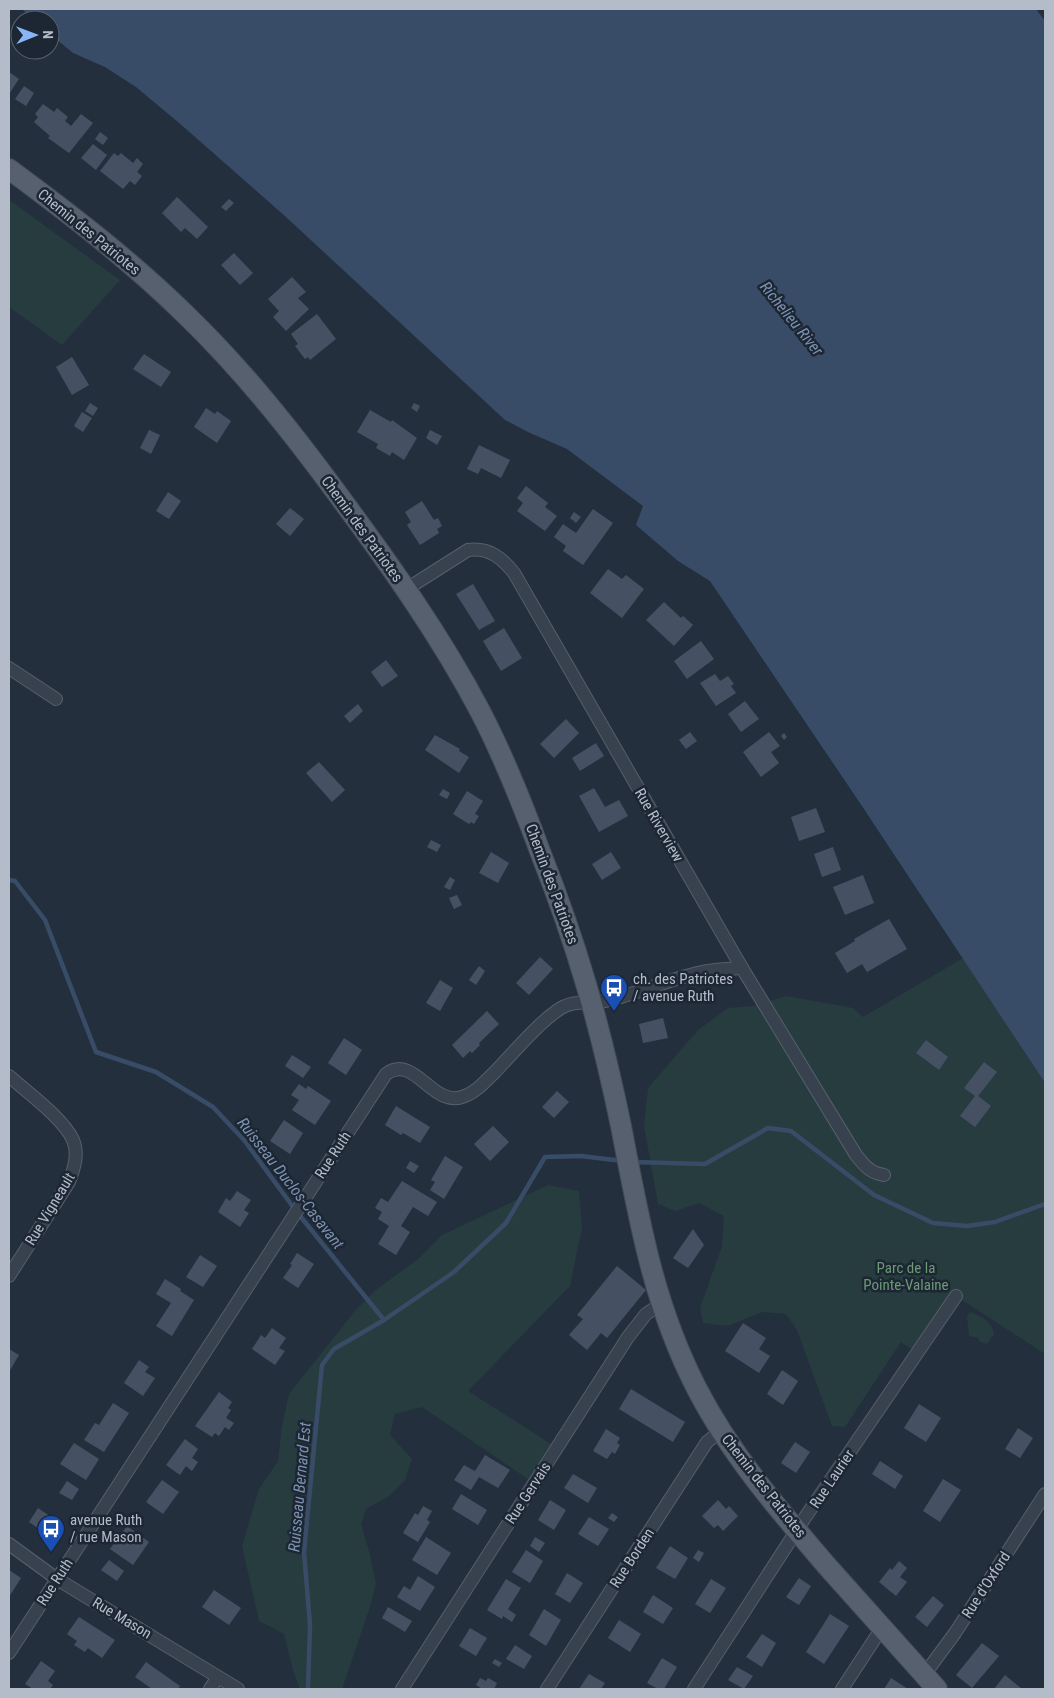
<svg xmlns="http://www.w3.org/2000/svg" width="1054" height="1698" font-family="'Roboto Condensed',sans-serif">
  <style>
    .green { fill: #263c3f }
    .water { fill: #394c67 }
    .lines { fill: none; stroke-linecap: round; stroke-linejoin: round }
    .stream { stroke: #394c67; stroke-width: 4.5 }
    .building { fill: #455162 }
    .minor-casing { stroke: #565f6c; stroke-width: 14 }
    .primary-casing { stroke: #414a57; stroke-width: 22 }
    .minor { stroke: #38414e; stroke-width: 12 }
    .primary { stroke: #56606e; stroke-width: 20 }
    .labels { text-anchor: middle; stroke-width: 5; stroke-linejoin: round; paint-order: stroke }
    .street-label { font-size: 15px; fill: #b4bcc9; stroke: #1d2633 }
    .poi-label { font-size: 15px; fill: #b4bcc9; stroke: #1d2633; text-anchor: start }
    .park-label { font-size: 15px; fill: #6b9a76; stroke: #1d2633 }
    .water-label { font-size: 16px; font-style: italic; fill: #7c92b1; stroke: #1d2633 }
  </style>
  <rect width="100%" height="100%" fill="#242f3e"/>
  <g class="green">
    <path d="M9,200l111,80 -58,65 -53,-38z"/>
    <path d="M963,958l82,125v271l-89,-58 -39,57 -16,-11 -56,85 -13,-1 -35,-96 -11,-16 -24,-2 -34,14 -25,-3 -3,-15 22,-62 2,-30 -25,-13 -24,8 -17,-7 -14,-78 4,-38 50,-58 30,-22 26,-2 32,-10 67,12 10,9z"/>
    <path d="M548,1185l31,6 3,37 -12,58 -102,105 83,53 -23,35 -106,-72 -27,7 -5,21 22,24 -7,21 -16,16 -23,13 -5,15 9,31 6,29 -6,23 -28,82h-42l-7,-19 -9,-36 -25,-13 -17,-75 17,-57 19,-28 4,-35 7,-32 65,-82 23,-23 40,-29 25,-25z"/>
    <path d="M970,1312c12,4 22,10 24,22l-7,10 -8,-3v-3l-10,-2 -2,-20z"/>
  </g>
  <path class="water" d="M22,9h1014l9,12v1062l-183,-277 -152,-225 -32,-20 -42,-36 7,-19 -76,-57 -39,-17 -23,-12 -219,-203 -108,-95 -42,-35 -31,-20 -32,-14 -23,-19v-14h-16z"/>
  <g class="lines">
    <g class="stream">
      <path d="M9,880l6,1 30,39 51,132 60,20 57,35 31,33 52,71 88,109"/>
      <path d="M633,1162l72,2 63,-36 23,3 83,64 59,28 34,3 28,-4 50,-18"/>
      <path d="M308,1689l2,-64 -6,-73 18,-187 12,-16 50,-29 70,-48 52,-49 39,-66 36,-1 42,5"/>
    </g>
  </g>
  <g class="building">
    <path d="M9,72l10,7 -10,15z"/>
    <path d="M24,86l10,7 -8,13 -11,-7z"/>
    <path d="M43,104l11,8 3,-4 11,9 -3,4 6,5 10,-12 12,9 -24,30 -21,-15 2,-2 -16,-14 4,-5 -3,-3z"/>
    <path d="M100,132l8,6 -5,7 -8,-6z"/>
    <path d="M93,144l14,11 -11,15 -15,-12z"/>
    <path d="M114,153l4,3 3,-3 12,10 4,-5 6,6 -6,8 5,4 -7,9 -5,-4 -7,8 -23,-18z"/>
    <path d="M177,197l31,30 -11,12 -12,-11 -4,4 -19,-19z"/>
    <path d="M229,199l5,4 -8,8 -5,-4z"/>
    <path d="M234,253l19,20 -13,12 -19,-20z"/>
    <path d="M292,277l14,15 -8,6 11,11 -23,22 -13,-14 6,-6 -11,-12z"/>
    <path d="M317,314l19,25 -26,21 -2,-3 -3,2 -10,-13 3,-2 -7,-10z"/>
    <path d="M144,354l27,18 -10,15 -28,-18z"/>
    <path d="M72,357l17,28 -17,10 -16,-28z"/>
    <path d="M90,403l8,5 -5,8 -8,-5z"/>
    <path d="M414,403l6,3 -3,6 -6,-4z"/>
    <path d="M206,408l9,6 2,-3 14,10 -14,22 -23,-16z"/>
    <path d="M370,410l21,12 1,-2 25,18 -13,22 -12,-8 -2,4 -14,-8 2,-4 -21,-12z"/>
    <path d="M82,412l10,6 -9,14 -9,-6z"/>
    <path d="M149,430l11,5 -9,19 -11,-6z"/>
    <path d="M430,430l12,6 -5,9 -11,-7z"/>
    <path d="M479,445l31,15 -9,18 -20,-10 -3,6 -11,-5z"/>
    <path d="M526,486l22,17 -3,4 12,9 -12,15 -28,-20 6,-8 -6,-5z"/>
    <path d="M168,492l13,9 -12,18 -13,-8z"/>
    <path d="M422,501l12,19 4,-2 4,8 -5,3 2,4 -19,12 -13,-20 4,-3 -6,-10z"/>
    <path d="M290,508l14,11 -14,17 -14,-12z"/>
    <path d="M593,509l20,14 -30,42 -20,-14 3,-5 -12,-9 9,-13 13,9z"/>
    <path d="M574,512l7,5 -5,6 -6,-5z"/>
    <path d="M608,569l14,10 4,-4 18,14 -22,29 -32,-25z"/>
    <path d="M473,584l22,37 -16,9 -23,-36z"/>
    <path d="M664,602l17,16 2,-2 10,9 -19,21 -28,-26z"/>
    <path d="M504,628l18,30 -21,13 -18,-30z"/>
    <path d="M701,641l13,18 -27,20 -13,-18z"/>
    <path d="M386,660l12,16 -16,11 -11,-15z"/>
    <path d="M715,674l5,7 8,-5 6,8 -3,2 5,7 -20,13 -16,-23z"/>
    <path d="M745,701l14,18 -18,13 -13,-18z"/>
    <path d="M358,704l5,7 -13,12 -6,-7z"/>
    <path d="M566,719l13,14 -25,25 -14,-14z"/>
    <path d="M690,732l7,9 -11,8 -7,-9z"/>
    <path d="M769,732l11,14 -9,6 8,11 -18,14 -18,-25z"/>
    <path d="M784,733l3,4 -3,3 -3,-4z"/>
    <path d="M435,735l25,14 -1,2 10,6 -10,16 -34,-23z"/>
    <path d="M596,743l8,13 -24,15 -8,-13z"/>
    <path d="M319,762l26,28 -13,12 -26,-29z"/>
    <path d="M594,788l11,19 14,-7 9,16 -29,16 -20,-36z"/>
    <path d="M443,789l7,4 -3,6 -8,-4z"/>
    <path d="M467,791l16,10 -8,13 4,2 -5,8 -3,-2 -2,2 -16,-10z"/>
    <path d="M816,808l9,24 -26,9 -8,-24z"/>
    <path d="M431,840l10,5 -4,7 -10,-5z"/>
    <path d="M833,847l8,23 -19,7 -8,-23z"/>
    <path d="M491,852l18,11 -11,20 -19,-10z"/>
    <path d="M611,852l10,16 -19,12 -10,-16z"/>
    <path d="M863,875l11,28 -29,12 -12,-28z"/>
    <path d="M450,877l5,3 -5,10 -6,-3z"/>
    <path d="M457,895l5,10 -8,4 -5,-11z"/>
    <path d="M889,919l18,30 -40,23 -5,-8 -15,9 -12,-20 20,-12 -1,-2z"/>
    <path d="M540,957l13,12 -24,26 -13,-12z"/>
    <path d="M479,966l6,5 -9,14 -7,-5z"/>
    <path d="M440,980l13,8 -13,23 -14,-8z"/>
    <path d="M487,1011l12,13 -20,19 1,2 -8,8 -2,-2 -7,7 -11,-13z"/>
    <path d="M663,1018l5,20 -25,5 -4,-19z"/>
    <path d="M344,1038l18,12 -16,25 -18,-12z"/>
    <path d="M926,1040l22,17 -9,13 -23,-17z"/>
    <path d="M292,1055l19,12 -8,11 -18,-12z"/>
    <path d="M984,1062l13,10 -19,24 13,10 -16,21 -15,-11 15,-20 -11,-8z"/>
    <path d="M299,1084l7,5 2,-3 23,15 -16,24 -23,-15 7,-10 -8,-5z"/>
    <path d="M557,1091l12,11 -15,16 -12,-11z"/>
    <path d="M396,1106l34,21 -10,16 -17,-10 -2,2 -16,-10z"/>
    <path d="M284,1120l19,13 -13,21 -20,-13z"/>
    <path d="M493,1126l16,16 -19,19 -16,-17z"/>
    <path d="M445,1156l18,11 -19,32 -14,-9 5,-8 -4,-2z"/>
    <path d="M410,1161l9,5 -5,7 -8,-5z"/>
    <path d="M402,1181l35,21 -9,14 -15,-9 -12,19 9,6 -14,23 -18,-11 11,-18 -11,-7 4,-7 -7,-4 6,-10 7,4z"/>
    <path d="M237,1191l14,9 -7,10 5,3 -9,14 -22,-15 8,-14 4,3z"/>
    <path d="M693,1229l11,16 -16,23 -15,-10z"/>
    <path d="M297,1253l17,11 -16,24 -15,-10 9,-13 -2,-1z"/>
    <path d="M200,1255l17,11 -14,21 -17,-10z"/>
    <path d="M617,1266l29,24 -39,48 -6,-5 -14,17 -18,-15 14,-16 -6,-4z"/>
    <path d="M165,1279l16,10 -1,2 14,9 -22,36 -16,-10 15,-23 -15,-9z"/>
    <path d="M743,1323l23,15 -7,11 11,7 -11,17 -34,-22z"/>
    <path d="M272,1328l14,10 -7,10 6,3 -10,14 -23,-16 9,-14 4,3z"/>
    <path d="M9,1349l10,6 -10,17z"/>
    <path d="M139,1360l10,7 -4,5 10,6 -12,18 -19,-13z"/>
    <path d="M782,1370l16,11 -15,24 -16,-11z"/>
    <path d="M631,1389l54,33 -12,20 -54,-33z"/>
    <path d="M219,1392l13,10 -4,6 3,2 -5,8 8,5 -5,7 -4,-3 -6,9 -4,-3 -3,4 -17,-11z"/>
    <path d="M113,1403l16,10 -25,39 -20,-12 11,-17 4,2z"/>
    <path d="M919,1404l22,14 -15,24 -22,-14z"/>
    <path d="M1018,1428l15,10 -13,20 -15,-9z"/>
    <path d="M606,1429l14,9 -3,5 3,2 -5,9 -3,-2 -5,7 -14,-8z"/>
    <path d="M185,1439l13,10 -6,9 6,4 -6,9 -6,-5 -6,9 -14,-10z"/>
    <path d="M795,1442l15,10 -14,21 -15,-10z"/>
    <path d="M74,1443l25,16 -13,21 -26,-16z"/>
    <path d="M485,1455l25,15 -12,18 -19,-11 -8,13 -17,-10 10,-15 11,6z"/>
    <path d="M880,1461l23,15 -8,13 -23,-15z"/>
    <path d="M573,1474l24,14 -9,15 -24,-15z"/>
    <path d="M943,1479l18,11 -21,32 -17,-11z"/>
    <path d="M162,1480l17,12 -16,22 -17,-12z"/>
    <path d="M67,1481l12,8 -7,11 -13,-7z"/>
    <path d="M461,1494l26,16 -9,15 -26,-16z"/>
    <path d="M550,1500l16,10 -12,20 -16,-10z"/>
    <path d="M718,1500l8,9 3,-3 9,10 -15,15 -5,-6 -4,3 -12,-12z"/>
    <path d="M423,1506l9,5 -5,9 3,2 -12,20 -15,-9 12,-20 3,2z"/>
    <path d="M38,1508l22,15 -9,14 -22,-15z"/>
    <path d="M612,1513l6,4 -4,5 -6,-4z"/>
    <path d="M589,1517l20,12 -11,17 -20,-12z"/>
    <path d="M127,1526l22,16 -16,23 -23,-16z"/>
    <path d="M426,1537l25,16 -14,22 -25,-15z"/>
    <path d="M535,1537l10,6 -6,9 -9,-6z"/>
    <path d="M670,1546l18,12 -13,21 -19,-11z"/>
    <path d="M526,1550l17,11 -13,22 -18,-11z"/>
    <path d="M698,1550l6,3 -5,9 -6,-4z"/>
    <path d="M109,1560l15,11 -7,10 -16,-11z"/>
    <path d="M899,1561l8,7 -7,9 7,5 -11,14 -17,-14 11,-14 2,2z"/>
    <path d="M9,1570l12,8 -12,19z"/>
    <path d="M567,1573l16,10 -13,20 -15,-9z"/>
    <path d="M418,1576l17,11 -15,24 -23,-14 7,-11 6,4z"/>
    <path d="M799,1578l12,8 -12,19 -13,-8z"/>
    <path d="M506,1579l15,9 -13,21 8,6 -4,7 -9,-6 -1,3 -15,-9z"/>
    <path d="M711,1579l15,9 -16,25 -15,-9z"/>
    <path d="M214,1590l27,18 -12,17 -27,-18z"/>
    <path d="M653,1595l20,13 -10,16 -20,-12z"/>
    <path d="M933,1596l11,9 -17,22 -12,-10z"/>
    <path d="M388,1607l24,14 -7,11 -23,-14z"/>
    <path d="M544,1609l17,11 -15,26 -17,-11z"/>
    <path d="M830,1614l19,12 -25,38 -18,-12z"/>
    <path d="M79,1617l36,23 -13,18 -14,-10 -3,4 -11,-7 3,-4 -10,-7z"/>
    <path d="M619,1620l22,14 -11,18 -22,-14z"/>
    <path d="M470,1628l17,10 -11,18 -17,-10z"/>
    <path d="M762,1634l14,9 -14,24 -16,-10z"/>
    <path d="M982,1643l17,13 -27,32 -16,-13z"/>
    <path d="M515,1645l17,11 -8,13 -18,-10z"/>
    <path d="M662,1658l15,9 -13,22h-6l-11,-6z"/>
    <path d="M495,1659l7,4 -3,4 -7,-4z"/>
    <path d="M41,1661l14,10 -7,10 5,4 -3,4h-17l-8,-5z"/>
    <path d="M146,1662l34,24 -2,3h-26l-17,-12z"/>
    <path d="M737,1667l16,9 -9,13 -16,-9z"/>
    <path d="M589,1674l16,9 -4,6h-22z"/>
    <path d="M1005,1675l17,14h-28z"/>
    <path d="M480,1678l6,3 2,-3 9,5 -3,6h-12l-6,-4z"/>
    <path d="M891,1678l17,11h-24z"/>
  </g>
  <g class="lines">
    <defs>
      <g id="minor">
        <path d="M405,590l63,-40c21,-3 34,8 46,23l228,395 114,187c8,10 14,18 28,20"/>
        <path d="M9,668l47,31"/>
        <path d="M9,1076c18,16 54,42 64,64 6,14 1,29 -4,42l-60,94"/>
        <path d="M9,1544l48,35 181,110"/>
        <path d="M9,1653l377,-579c28,-21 46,33 76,23 14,-4 23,-16 33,-25 18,-19 44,-50 66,-64 14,-9 32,-3 48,-8 33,-8 65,-23 99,-29 11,-2 22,-2 34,-3"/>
        <path d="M924,1675l31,-42 90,-139"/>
        <path d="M210,1689l8,-12"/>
        <path d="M402,1689l226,-352 18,-23 15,-10"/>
        <path d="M547,1689l160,-247 14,-11"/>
        <path d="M694,1689l112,-173 150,-220"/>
        <path d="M842,1689l34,-52 8,-8"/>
      </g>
      <path id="primary" d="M9,169c61,45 122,92 176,145 58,56 107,118 154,182 51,69 101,139 141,215 24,46 43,94 61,143 17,43 32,86 45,130 14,47 25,94 35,142 18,93 32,178 76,263 34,66 82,121 130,177 37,41 73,82 110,123"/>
    </defs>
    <use href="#minor" class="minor-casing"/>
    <use href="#primary" class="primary-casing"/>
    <use href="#minor" class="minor"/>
    <use href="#primary" class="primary"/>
  </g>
  <defs>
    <symbol id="bus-pin" viewBox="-11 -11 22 30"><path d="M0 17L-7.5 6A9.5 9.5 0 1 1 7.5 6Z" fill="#1a4fb4" stroke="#1d2633"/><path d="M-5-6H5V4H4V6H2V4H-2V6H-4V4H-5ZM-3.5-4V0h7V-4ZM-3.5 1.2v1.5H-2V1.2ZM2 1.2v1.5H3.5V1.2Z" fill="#fff"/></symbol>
  </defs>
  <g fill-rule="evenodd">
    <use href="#bus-pin" x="598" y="972" width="32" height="43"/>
    <use href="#bus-pin" x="35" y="1513" width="32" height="43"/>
  </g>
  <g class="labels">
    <g class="street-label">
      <text transform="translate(89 232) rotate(39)" y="5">Chemin des Patriotes</text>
      <text transform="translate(362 529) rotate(54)" y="5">Chemin des Patriotes</text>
      <text transform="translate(659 825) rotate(60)" y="5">Rue Riverview</text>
      <text transform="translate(552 884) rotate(70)" y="5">Chemin des Patriotes</text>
      <text transform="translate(333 1155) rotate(-57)" y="5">Rue Ruth</text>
      <text transform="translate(50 1209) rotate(-59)" y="5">Rue Vigneault</text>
      <text transform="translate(832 1479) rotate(-56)" y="5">Rue Laurier</text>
      <text transform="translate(764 1486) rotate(52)" y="5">Chemin des Patriotes</text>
      <text transform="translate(528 1493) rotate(-57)" y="5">Rue Gervais</text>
      <text transform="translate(632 1558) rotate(-57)" y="5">Rue Borden</text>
      <text transform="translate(55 1582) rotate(-57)" y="5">Rue Ruth</text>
      <text transform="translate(986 1585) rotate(-57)" y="5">Rue d'Oxford</text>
      <text transform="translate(122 1618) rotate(31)" y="5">Rue Mason</text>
    </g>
    <g class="poi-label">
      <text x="633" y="984">ch. des Patriotes<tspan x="633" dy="17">/ avenue Ruth</tspan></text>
      <text x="70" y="1525">avenue Ruth<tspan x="70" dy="17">/ rue Mason</tspan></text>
    </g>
    <g class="park-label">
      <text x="906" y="1273">Parc de la<tspan x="906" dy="17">Pointe-Valaine</tspan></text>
    </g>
    <g class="water-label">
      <text transform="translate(792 318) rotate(51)" y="6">Richelieu River</text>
      <text transform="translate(291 1183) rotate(52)" y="6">Ruisseau Duclos-Casavant</text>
      <text transform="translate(299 1487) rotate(-85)" y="6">Ruisseau Bernard Est</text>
    </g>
  </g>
  <rect width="1054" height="1698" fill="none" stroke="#b4bcc9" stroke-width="20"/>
  <g transform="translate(35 35) rotate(89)"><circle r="24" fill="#1d2633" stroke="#59626f"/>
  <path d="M0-4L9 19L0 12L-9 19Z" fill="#8ab4f8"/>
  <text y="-8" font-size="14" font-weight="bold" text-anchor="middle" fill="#b4bcc9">N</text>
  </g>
</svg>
